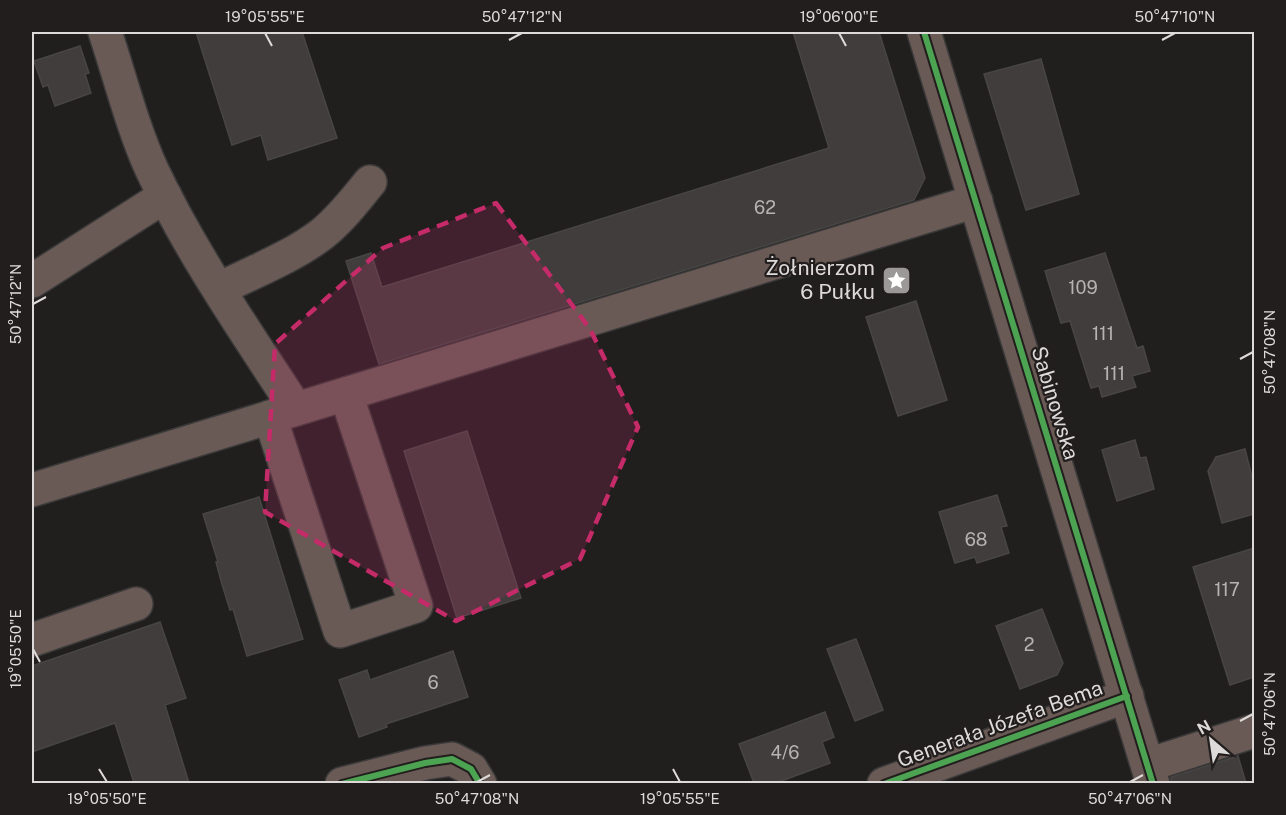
<svg xmlns="http://www.w3.org/2000/svg" width="1286" height="815" font-family="'Public Sans',sans-serif">
  <style>
    .building { fill: #403d3c; stroke: #484645; stroke-width: 1.5 }
    .lines { fill: none; stroke-linecap: round; stroke-linejoin: round }
    .minor-casing { stroke: #3a3939; stroke-width: 36 }
    .minor { stroke: #6a5a55; stroke-width: 33 }
    .cycleway-casing { stroke: #221e1d; stroke-width: 10 }
    .cycleway { stroke: #4ca352; stroke-width: 6 }
    .marked { fill: #c52b68; fill-opacity: 0.2; stroke: #c52b68; stroke-width: 4.5; stroke-dasharray: 12 8; stroke-linejoin: round }
    .ticks { fill: none; stroke: #dddad9; stroke-width: 2 }
    .labels { text-anchor: middle; stroke-width: 4.5; stroke-linejoin: round; paint-order: stroke }
    .number-label { font-size: 18px; fill: #b6b3b2 }
    .poi-label { font-size: 21px; fill: #dddad9; stroke: #221e1d; text-anchor: end }
    .street-label { font-size: 21px; fill: #dddad9; stroke: #221e1d }
    .neatline { fill: none; stroke: #dddad9; stroke-width: 2 }
    .ticks-label { font-size: 15px; text-anchor: middle; fill: #dddad9 }
  </style>
  <rect width="100%" height="100%" fill="#211f1e"/>
  <g class="building">
    <path d="M196,32h106l35,106 -69,22 -7,-25 -29,10z"/>
    <path d="M793,32h86l46,146 -11,22 -535,164 -33,-103 25,-8 11,34 447,-139z"/>
    <path d="M80,46l9,27 -4,1 6,19 -36,13 -7,-21 -5,2 -9,-26z"/>
    <path d="M1041,59l38,135 -53,16 -42,-136z"/>
    <path d="M1105,253l32,95 6,-2 7,25 -18,5 4,11 -34,10 -3,-11 -8,2 -21,-67 -9,2 -16,-52z"/>
    <path d="M916,301l31,99 -49,16 -32,-99z"/>
    <path d="M467,431l54,167 -64,20 -53,-167z"/>
    <path d="M1135,440l5,18 6,-1 8,32 -37,12 -15,-51z"/>
    <path d="M1245,449l9,36v29l-32,9 -14,-52 8,-14z"/>
    <path d="M997,495l10,31 -6,1 8,26 -32,10 -2,-6 -20,6 -16,-51z"/>
    <path d="M259,497l44,142 -56,17 -14,-47 -3,1 -9,-29 -5,-19h2l-15,-48z"/>
    <path d="M1254,548v129l-24,8 -37,-118z"/>
    <path d="M1042,609l21,54 -6,12 -37,14 -24,-63z"/>
    <path d="M160,622l26,76 -21,7 24,78h-55l-19,-60 -83,29v-86z"/>
    <path d="M856,639l27,71 -28,11 -28,-72z"/>
    <path d="M453,651l15,46 -82,27 1,3 -28,10 -20,-57 28,-10 3,10z"/>
    <path d="M825,712l9,25 -12,5 8,21 -54,20h-22l-15,-39z"/>
    <path d="M1238,756l8,27h-75v-6z"/>
  </g>
  <g class="lines">
    <defs>
      <g id="minor">
        <path d="M105,32c15,45 27,94 47,138 39,83 94,162 144,239"/>
        <path d="M924,32l229,752"/>
        <path d="M32,281l133,-85"/>
        <path d="M219,289c34,-17 73,-32 103,-55 19,-15 33,-34 48,-52"/>
        <path d="M270,417l70,214 76,-25 -70,-212"/>
        <path d="M32,490l944,-289"/>
        <path d="M32,640l104,-36"/>
        <path d="M1148,765l106,-34"/>
        <path d="M342,784l83,-21 27,-4 19,10 9,15"/>
        <path d="M884,784l243,-88"/>
      </g>
    </defs>
    <use href="#minor" class="minor-casing"/>
    <use href="#minor" class="minor"/>
    <defs>
      <g id="cycleway">
        <path d="M924,32l229,752"/>
        <path d="M342,784l83,-21 27,-4 19,10 9,15"/>
        <path d="M884,784l243,-88"/>
      </g>
    </defs>
    <use href="#cycleway" class="cycleway-casing"/>
    <use href="#cycleway" class="cycleway"/>
  </g>
  <path class="marked" d="M496,203l94,126 48,98 -58,132 -124,62 -191,-109 10,-168 108,-96z"/>
  <path class="ticks" d="M265,33l7,13M839,33l7,13M509,40l13,-7M1162,40l13,-7M33,304l13,-7M1240,359l13,-7M33,649l7,13M1240,721l13,-7M99,769l8,13M673,769l7,13M477,782l13,-7M1130,782l13,-7"/>
  <defs>
    <symbol id="sight-square" viewBox="-11 -11 22 22"><rect x="-9" y="-9" width="18" height="18" rx="4" fill="#9b9998" stroke="#221e1d"/><path d="M0-6L1.8-2.2L6-1.7L2.9 1.2L3.7 5.4L0 3.3L-3.7 5.4L-2.9 1.2L-6-1.7L-1.8-2.2Z" fill="#fff"/></symbol>
  </defs>
  <g fill-rule="evenodd">
    <use href="#sight-square" x="880" y="264" width="33" height="33"/>
  </g>
  <g class="labels">
    <g class="number-label">
      <text x="765" y="214">62</text>
      <text x="1083" y="294">109</text>
      <text x="1103" y="340">111</text>
      <text x="1114" y="380">111</text>
      <text x="976" y="546">68</text>
      <text x="1227" y="596">117</text>
      <text x="1029" y="651">2</text>
      <text x="433" y="689">6</text>
      <text x="785" y="759">4/6</text>
    </g>
    <g class="poi-label">
      <text x="875" y="275">Żołnierzom<tspan x="875" dy="24">6 Pułku</tspan></text>
    </g>
    <g class="street-label">
      <text transform="translate(1055 403) rotate(73)" y="7">Sabinowska</text>
      <text transform="translate(1000 724) rotate(-20)" y="7">Generała Józefa Bema</text>
    </g>
  </g>
  <rect width="1286" height="815" fill="none" stroke="#221e1d" stroke-width="66"/>
  <g transform="translate(1211 740) rotate(331)" stroke="#221e1d" stroke-width="4.5" paint-order="stroke">
  <path d="M0-4.5L10 22L0 15L-10 22Z" fill="#dddad9"/>
  <text y="-9" font-size="16" font-weight="bold" text-anchor="middle" fill="#dddad9">N</text>
  </g>
  <rect x="33" y="33" width="1220" height="749" class="neatline"/>
  <g class="ticks-label">
    <text x="265" y="22">19°05'55"E</text>
    <text x="522" y="22">50°47'12"N</text>
    <text x="839" y="22">19°06'00"E</text>
    <text x="1175" y="22">50°47'10"N</text>
    <text transform="translate(16 304) rotate(-90)" y="5">50°47'12"N</text>
    <text transform="translate(1270 352) rotate(-90)" y="5">50°47'08"N</text>
    <text transform="translate(16 649) rotate(-90)" y="5">19°05'50"E</text>
    <text transform="translate(1270 714) rotate(-90)" y="5">50°47'06"N</text>
    <text x="107" y="804">19°05'50"E</text>
    <text x="477" y="804">50°47'08"N</text>
    <text x="680" y="804">19°05'55"E</text>
    <text x="1130" y="804">50°47'06"N</text>
  </g>
</svg>
